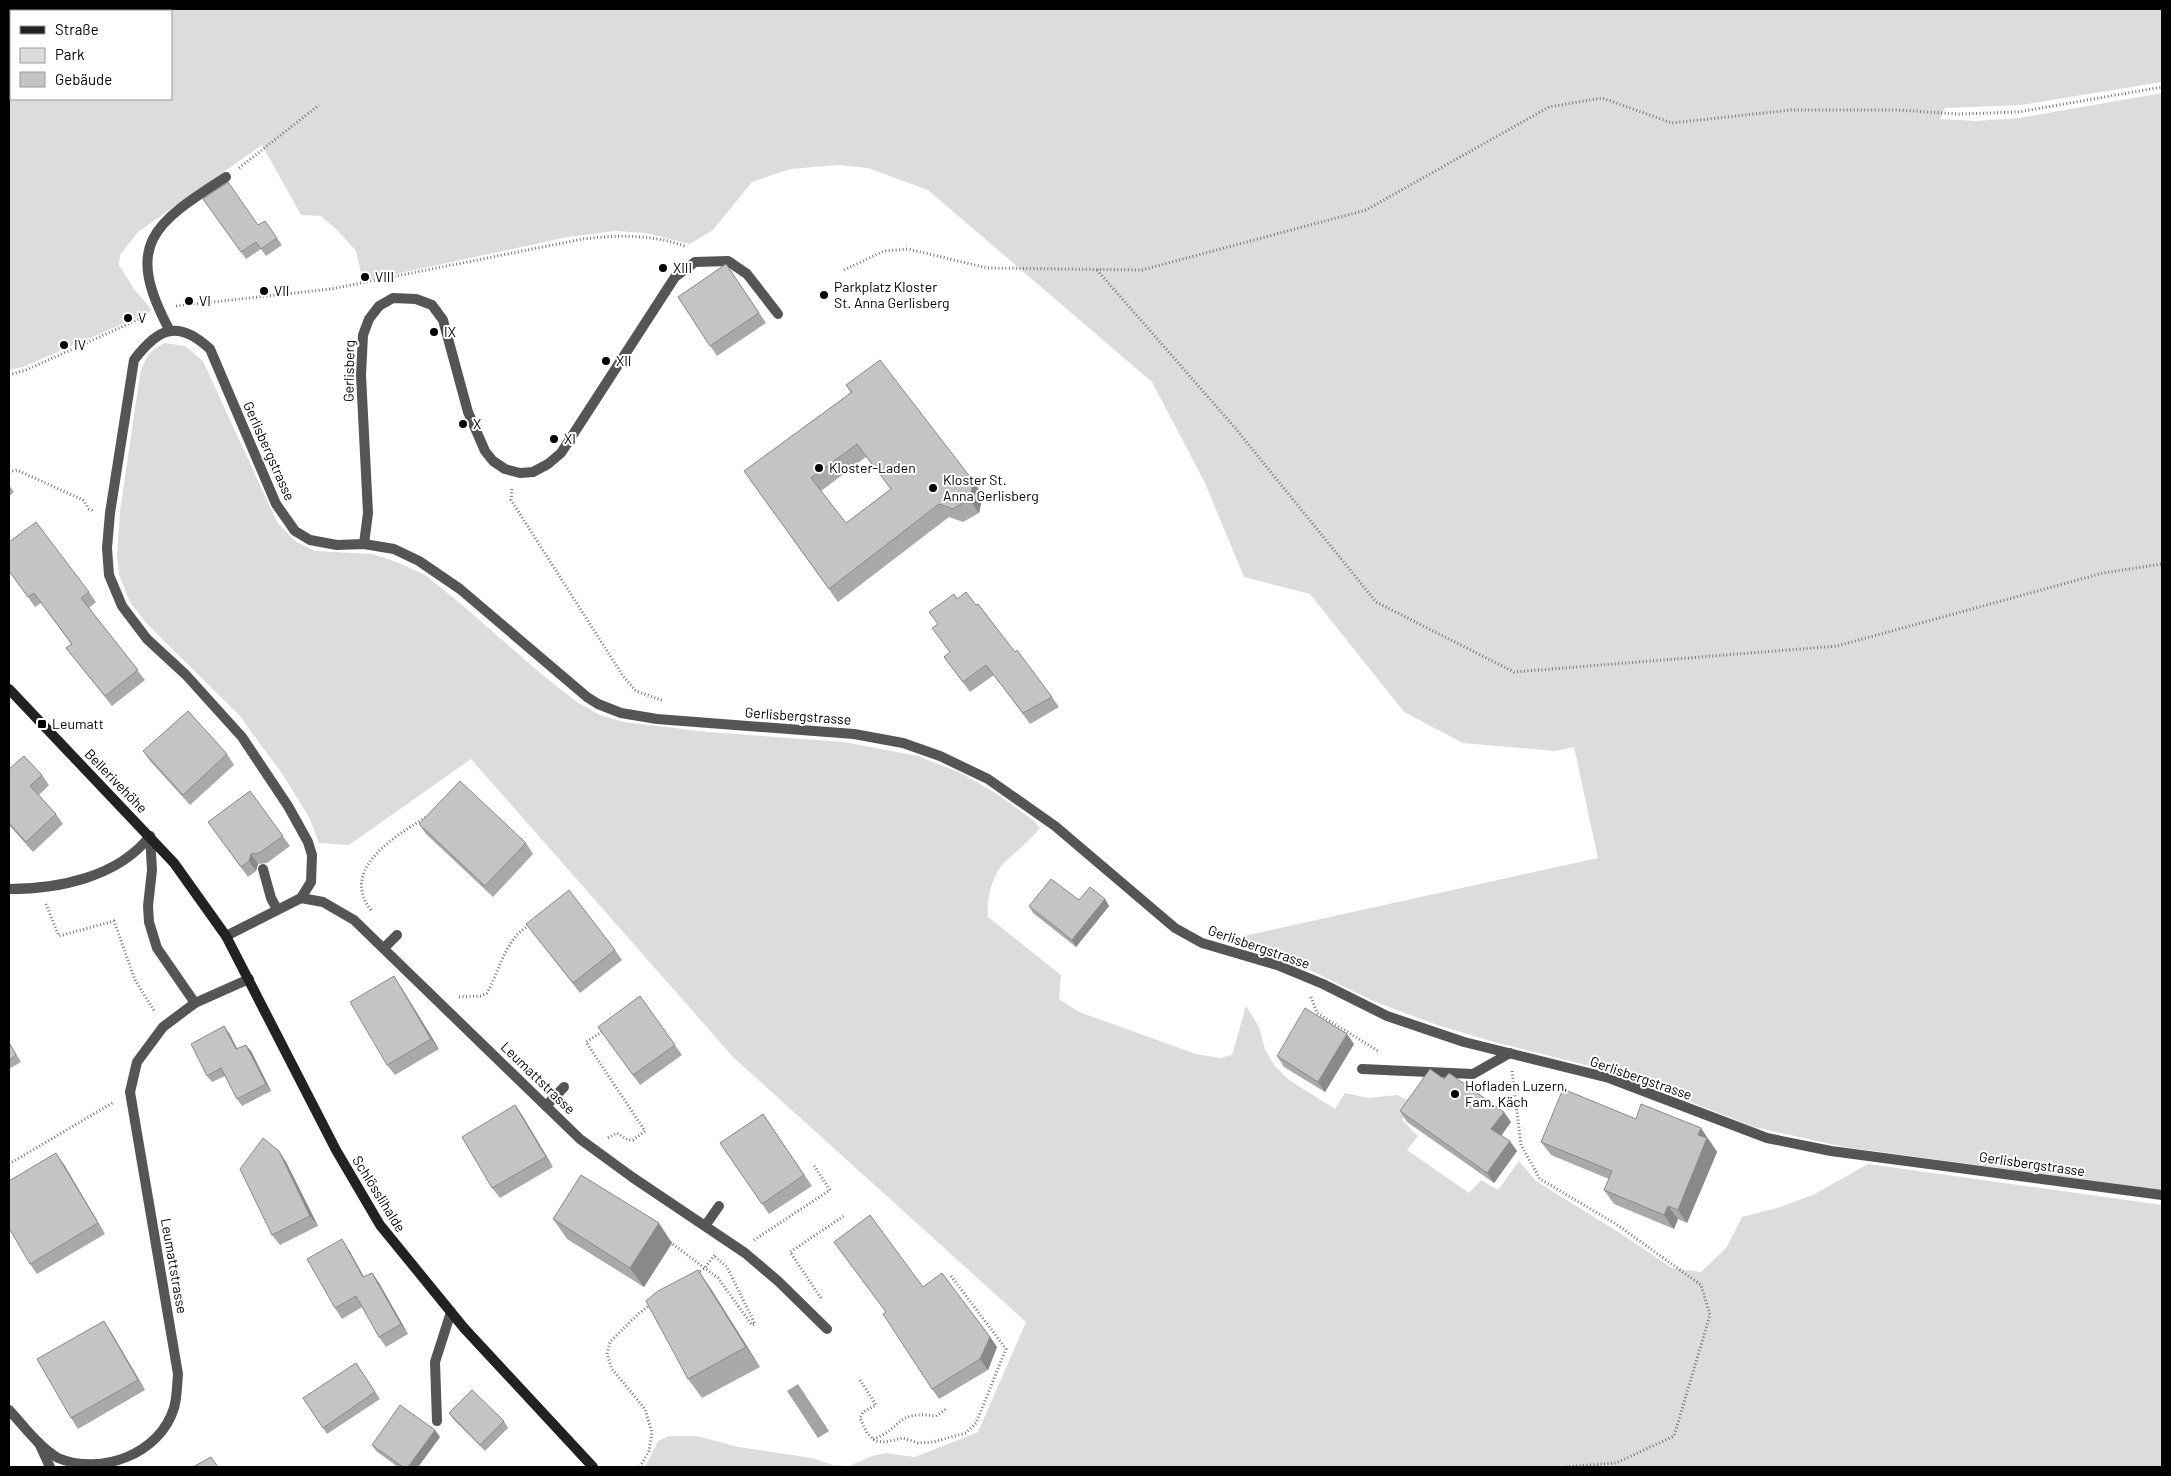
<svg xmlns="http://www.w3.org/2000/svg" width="2171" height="1476" font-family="Barlow,sans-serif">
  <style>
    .green { fill: #dcdcdc; fill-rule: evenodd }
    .water { fill: #a3a3a3 }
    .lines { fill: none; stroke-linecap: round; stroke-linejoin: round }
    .path { stroke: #777; stroke-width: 3; stroke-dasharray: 1 2.5; stroke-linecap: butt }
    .lane { stroke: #555; stroke-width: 10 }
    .street { stroke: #555; stroke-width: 10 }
    .secondary { stroke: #222; stroke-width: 10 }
    .wall { fill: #a9a9a9; fill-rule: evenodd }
    .shaded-wall { fill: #898989 }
    .building { fill: #c4c4c4; stroke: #898989; fill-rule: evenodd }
    .poi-dot { fill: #000; stroke: #fff; stroke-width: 2 }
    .labels { text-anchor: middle; stroke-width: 4; stroke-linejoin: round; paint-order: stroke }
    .poi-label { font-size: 14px; fill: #000; stroke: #fff; text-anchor: start }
    .street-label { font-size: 14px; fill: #000; stroke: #fff }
  </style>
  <rect width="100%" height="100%" fill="#fff"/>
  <g class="green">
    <path d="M9,9h2153v73l-141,23 -76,3 -5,11 36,2 43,-3 143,-25v1097l-318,-43 -90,-20 -137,-54 -123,-31 -57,-17 -64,-24 -59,-29 -52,-20 -26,-6 8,-10 354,-78 -24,-111 -19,4 -92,-8 -59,-31 -94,-118 -66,-17 -39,-94 -53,-101 -224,-192 -60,-22 -30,-3 -48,4 -38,13 -39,48 -23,14 -44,-11 -31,-2 -47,6 -205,44 -7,-30 -17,-19 -18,-16 -20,-1 -39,-70 -124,87 -18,23 -1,10 15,24 17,20 -1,3 -127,55 -14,3zM11,11h160v88h-160z"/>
    <path d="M165,343l20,3 18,15 74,161 18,19 20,10 58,3 26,9 26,12 36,29 79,69 37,29 23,13 24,7 84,10 136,10 74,14 43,17 36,21 36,26 7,8c-11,14 -24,23 -36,35 -12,12 -18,38 -16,54l73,58 -2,24 20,13 117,42 24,4 12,-3 14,-49 13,21 6,22 9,16 15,15 46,29 10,-16 23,5 29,-3 17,9 -12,16 16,16 -11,14 62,43 12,-13 17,10 21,-29 17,20 84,52 52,35 29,4 25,-24 16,-31 35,-9 36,-13 55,-31 294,41v262h-1517l13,-26 11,-5h28l41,11 74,11 21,7 16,1 23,-10 14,-3 29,4 63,-25 48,-110 -293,-265 -262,-298 -122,86 -30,-2 -9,-24 -27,-44 -44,-60 -93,-92 -16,-21 -11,-27 -2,-19 3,-45 20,-137c5,-16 10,-24 25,-31z"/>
  </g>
  <path class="water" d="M798,1384l31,47 -11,7 -31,-47z"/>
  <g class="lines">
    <g class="path">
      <path d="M239,168l80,-63"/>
      <path d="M844,270l40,-19 24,-2 79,19 155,2 224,-60 183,-103 53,-9 70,25 119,-13h106l62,4 59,-2 144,-25"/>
      <path d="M1097,270l139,159 140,173 138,70 323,-26 266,-73 59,-9"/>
      <path d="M176,306l155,-17 252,-50c35,-4 71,-5 104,8"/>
      <path d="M9,375l17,-5 120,-54"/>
      <path d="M9,472l8,-2 66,30 6,9 5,2"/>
      <path d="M512,489l-1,11 112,176 13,15 28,10"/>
      <path d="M46,904l13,32 55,-15 21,59 20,32"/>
      <path d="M371,910c-33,-42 28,-76 57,-94"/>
      <path d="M459,997l22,-1 6,-3c13,-23 18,-55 43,-68"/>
      <path d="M1311,997l6,16 61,38 1,2"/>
      <path d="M605,1030l-19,12 59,89 -12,9h-5l-11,-7 -11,6"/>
      <path d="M1512,1071l9,74 19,34 76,45 85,61 9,30 -36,121 -58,27 -52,4"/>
      <path d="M9,1164l105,-62"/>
      <path d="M754,1240l76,-50 -17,-26"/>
      <path d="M670,1242l48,36 34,47 3,-1 -28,-57 -13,-11"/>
      <path d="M697,1273l8,-5 11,-15"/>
      <path d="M821,1298l-31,-46 54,-36"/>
      <path d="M860,1380l16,25 -13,7 -3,6 7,15 8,8 10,1 18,-4 15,5 15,-1 33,-9 10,-10 30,-74 -55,-73"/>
      <path d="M873,1439c30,-10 21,-29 63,-23l10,-7"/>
      <path d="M640,1467l9,-16 3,-18 -7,-24 -33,-40 -5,-15 3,-12 28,-28 12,-9"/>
    </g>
    <g class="lane">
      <path d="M170,331c-47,-87 -17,-107 56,-154"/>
      <path d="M150,836l2,34 -4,36 1,16 8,26 38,55"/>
      <path d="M263,869l8,29 6,11"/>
      <path d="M384,948l13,-13"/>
      <path d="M1362,1069l111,5 37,-21"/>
      <path d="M546,1106l18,-19"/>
      <path d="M705,1226l14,-20"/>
      <path d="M437,1421l-2,-59 16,-50"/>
      <path d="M39,1443l11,24"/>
    </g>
    <g class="street">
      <path d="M364,544l4,-31 -7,-138 2,-40 6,-16 10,-13 14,-8 23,1 16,6 11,15 25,92 17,39 8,10 12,8 15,4 13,-1 15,-8 13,-11 114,-176 20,-15 33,-1 19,13 31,40"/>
      <path d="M9,889c50,0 109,-12 141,-53"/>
      <path d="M301,898l10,-16 1,-27 -4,-13 -20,-36 -46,-69 -56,-62 -39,-36 -25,-33 -13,-31 -2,-27 3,-35 24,-153c24,-32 44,-41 76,-11l66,155 19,27 15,9 27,5 27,-1 30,5 25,12 41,28 127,108 11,7 23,9 36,6 197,15 49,9 37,13 48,23 67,47 120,102 27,15 75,22 46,19 64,32 77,26 145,36 158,60 64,13 331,44"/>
      <path d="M226,936l75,-38 22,4 31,18 226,219 52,38 113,76 33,28 49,48"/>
      <path d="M9,1410c15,16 30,37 49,48 43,18 102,-4 116,-50 3,-10 3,-23 4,-34l-48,-282 7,-30 26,-35 32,-24 54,-24"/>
    </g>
    <path class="secondary" d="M9,689l165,174 52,73 110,214 44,75 84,103 129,139"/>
  </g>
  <g class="wall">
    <path d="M203,199l55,26 7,-4 17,24 -16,11 -5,-7 -15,10z"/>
    <path d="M726,264l40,59 -49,33 -39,-59z"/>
    <path d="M846,385l137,110 -4,18 -16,9 -14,-5 -111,85 -94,-131 107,-78zM866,457l25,32 -45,34 -25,-32z"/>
    <path d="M9,485l5,7 -5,4z"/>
    <path d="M9,542l80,50 7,10 -7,6 56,72 -33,26 -46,-58 5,-4 -30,-41 -6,4 -26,-36z"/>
    <path d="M957,599l19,6 39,47 37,45 7,10 -29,17 -36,-49 -24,17 -26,-35 6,-4 -12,-29z"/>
    <path d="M143,751l84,3 7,11 -44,40 -40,-44z"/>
    <path d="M9,769l33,6 7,10 -10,10 17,19 7,10 -30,28 -24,-27z"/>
    <path d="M250,791l40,55 -23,17 -9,1 -2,7 -8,6 -40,-55z"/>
    <path d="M419,824l107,19 7,11 -40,43 -67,-63z"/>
    <path d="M1105,899l4,7 -33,41 -43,-34 -4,-7 50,-6z"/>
    <path d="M526,924l89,26 7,10 -42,33z"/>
    <path d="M401,987l38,62 -44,26 -8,-10z"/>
    <path d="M640,996l42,59 -42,30 -42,-58z"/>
    <path d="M229,1033l8,16 14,2 20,40 -29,15 -5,-7 -12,-23 -13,6 -5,-6z"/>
    <path d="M9,1042l12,20 -12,7z"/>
    <path d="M1354,1044l-29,48 -41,-25 -7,-11z"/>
    <path d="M1444,1079l67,43 -10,13 16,16 -23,32 -87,-61 -7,-11z"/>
    <path d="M515,1105l7,10 31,52 -53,31 -8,-10z"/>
    <path d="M763,1114l49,72 -43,28 -49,-71z"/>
    <path d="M1636,1119l74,22 7,11 -30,71 -9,-4 -4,10 -60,-25 -10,-14 5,-11 -58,-24 -10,-13z"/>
    <path d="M279,1151l7,11 32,64 -38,19 -8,-10z"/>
    <path d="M63,1163l42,71 -68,40 -7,-10z"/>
    <path d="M553,1219l119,24 -28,44 -77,-48z"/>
    <path d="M834,1242l89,45 67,50 7,10 -9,23 -49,29 -7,-10 -46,-77z"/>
    <path d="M349,1250l15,27 8,-4 7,10 29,51 -22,13 -7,-10 -17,-30 -20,12 -7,-11z"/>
    <path d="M698,1270l13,19 49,78 -58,31 -14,-19z"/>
    <path d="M111,1332l34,58 -67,39 -7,-11z"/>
    <path d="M356,1363l24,36 -53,35 -24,-36z"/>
    <path d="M449,1413l55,8 4,7 -23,23 -31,-31z"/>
    <path d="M440,1437l-22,30h-20l-22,-16 -4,-6z"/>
  </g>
  <g class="shaded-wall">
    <path d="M974,482l9,13 -4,18 -10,-14z"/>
    <path d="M251,854l7,10 -2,7 -7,-10z"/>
    <path d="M1105,899l4,7 -33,41 -4,-7z"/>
    <path d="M394,976l7,11 38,62 -8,-10z"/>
    <path d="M224,1026l5,7 12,23 -5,-7z"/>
    <path d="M1347,1034l7,10 -29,48 -7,-10z"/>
    <path d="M246,1045l5,6 20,40 -5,-7z"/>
    <path d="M515,1105l7,10 31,52 -7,-10z"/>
    <path d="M1504,1112l7,10 -12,17 -8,-10z"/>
    <path d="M1701,1128l16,24 -30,71 -9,-13 20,-75z"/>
    <path d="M1510,1141l7,10 -23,32 -7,-10z"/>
    <path d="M279,1151l7,11 32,64 -8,-10z"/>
    <path d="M56,1153l7,10 42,71 -7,-11z"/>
    <path d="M1668,1206l10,13 -4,10 -10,-14z"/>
    <path d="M659,1223l13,20 -28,44 -14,-19z"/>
    <path d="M342,1239l7,11 21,38 -7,-11z"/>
    <path d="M698,1270l13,19 49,78 -14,-20z"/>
    <path d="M372,1273l7,10 29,51 -7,-10z"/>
    <path d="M104,1321l7,11 34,58 -7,-10z"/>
    <path d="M990,1337l7,10 -9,23 -8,-11z"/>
    <path d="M435,1430l5,7 -22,30h-10z"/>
  </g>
  <g class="building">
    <path d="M228,182l30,43 7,-4 12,17 -16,11 -5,-7 -15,10 -38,-53z"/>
    <path d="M726,264l33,49 -49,33 -32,-49z"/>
    <path d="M880,360l94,122 -5,17 -16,10 -14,-5 -110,85 -85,-118 108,-79 -6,-7zM857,444l34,45 -45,34 -35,-45z"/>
    <path d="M36,522l53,70 -8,6 57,72 -33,26 -39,-48 6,-4 -38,-51 -6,4 -19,-26v-29z"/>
    <path d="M966,592l10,13 2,-1 37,48 2,-2 35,47 -29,16 -37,-48 -23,17 -19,-25 6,-5 -18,-24 6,-4 -9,-12 25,-18 3,5z"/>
    <path d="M188,711l39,43 -44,41 -40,-44z"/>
    <path d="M24,756l18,19 -12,11 26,28 -30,28 -17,-19v-54z"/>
    <path d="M460,781l66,62 -41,43 -66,-62z"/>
    <path d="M250,791l33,45 -24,17 -8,1 -2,7 -8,6 -33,-45z"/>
    <path d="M1051,879l28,21 11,-13 15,12 -33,41 -43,-34z"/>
    <path d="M569,890l46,60 -42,33 -47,-59z"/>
    <path d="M394,976l37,63 -44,26 -37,-63z"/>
    <path d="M640,996l35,49 -42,30 -35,-48z"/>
    <path d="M1305,1008l42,26 -29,48 -41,-26z"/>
    <path d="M224,1026l12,23 10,-4 20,39 -29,15 -16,-31 -14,8 -16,-32z"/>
    <path d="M9,1043l7,12 -7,5z"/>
    <path d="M1430,1069l14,10 5,-6 55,39 -13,17 19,12 -23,32 -87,-62z"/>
    <path d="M1563,1089l73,30 5,-15 60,24 -3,7 9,3 -29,72 -10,-4 -4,9 -60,-25 8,-19 -71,-29z"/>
    <path d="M515,1105l31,52 -54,31 -30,-51z"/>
    <path d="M763,1114l41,61 -42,29 -42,-61z"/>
    <path d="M263,1138l16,13 31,65 -38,19 -32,-66z"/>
    <path d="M56,1153l42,70 -68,41 -21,-36v-47z"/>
    <path d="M581,1175l78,48 -29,45 -77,-49z"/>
    <path d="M870,1215l53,72 19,-14 48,64 -10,22 -48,30 -49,-75 3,-2 -52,-70z"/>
    <path d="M342,1239l21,38 9,-4 29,51 -22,13 -23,-41 -21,12 -28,-49z"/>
    <path d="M698,1270l48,77 -58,32 -42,-78 12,-10z"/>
    <path d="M104,1321l34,59 -67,38 -34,-59z"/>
    <path d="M356,1363l19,29 -52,36 -20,-30z"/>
    <path d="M472,1390l32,31 -24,24 -31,-32z"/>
    <path d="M400,1405l35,25 -27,37h-5l-31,-22z"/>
    <path d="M211,1457l7,10h-25z"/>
  </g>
  <g class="poi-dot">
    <circle cx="663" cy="268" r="5"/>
    <circle cx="365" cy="277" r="5"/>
    <circle cx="264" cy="291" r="5"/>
    <circle cx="824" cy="295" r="5"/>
    <circle cx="189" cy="301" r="5"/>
    <circle cx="128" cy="318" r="5"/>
    <circle cx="434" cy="332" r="5"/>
    <circle cx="64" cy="345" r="5"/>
    <circle cx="606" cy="361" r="5"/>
    <circle cx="463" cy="424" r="5"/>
    <circle cx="554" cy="439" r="5"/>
    <circle cx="819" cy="468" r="5"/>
    <circle cx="933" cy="488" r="5"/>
    <rect x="37" y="719" width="10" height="10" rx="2.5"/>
    <circle cx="1455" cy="1094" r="5"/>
  </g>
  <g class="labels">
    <g class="poi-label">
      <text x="673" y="273">XIII</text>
      <text x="375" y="282">VIII</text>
      <text x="834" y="292">Parkplatz Kloster<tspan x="834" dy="16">St. Anna Gerlisberg</tspan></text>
      <text x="274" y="296">VII</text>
      <text x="199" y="306">VI</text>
      <text x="138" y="323">V</text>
      <text x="444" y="337">IX</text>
      <text x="74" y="350">IV</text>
      <text x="616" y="366">XII</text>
      <text x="473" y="429">X</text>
      <text x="564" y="444">XI</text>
      <text x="829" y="473">Kloster-Laden</text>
      <text x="943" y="485">Kloster St.<tspan x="943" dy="16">Anna Gerlisberg</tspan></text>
      <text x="52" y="729">Leumatt</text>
      <text x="1465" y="1091">Hofladen Luzern,<tspan x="1465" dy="16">Fam. Käch</tspan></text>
    </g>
    <g class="street-label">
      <text transform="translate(349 371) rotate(-89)" y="5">Gerlisberg</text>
      <text transform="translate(269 451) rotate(66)" y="5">Gerlisbergstrasse</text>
      <text transform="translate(798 716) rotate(4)" y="5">Gerlisbergstrasse</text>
      <text transform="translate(116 781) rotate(46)" y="5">Bellerivehöhe</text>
      <text transform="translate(1259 947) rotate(19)" y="5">Gerlisbergstrasse</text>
      <text transform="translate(538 1078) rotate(44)" y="5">Leumattstrasse</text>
      <text transform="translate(1641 1078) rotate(19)" y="5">Gerlisbergstrasse</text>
      <text transform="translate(2032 1164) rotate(8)" y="5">Gerlisbergstrasse</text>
      <text transform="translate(379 1194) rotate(58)" y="5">Schlösslihalde</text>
      <text transform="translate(174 1266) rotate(80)" y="5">Leumattstrasse</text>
    </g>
  </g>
  <rect width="2171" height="1476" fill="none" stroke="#000000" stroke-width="20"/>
  <rect x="10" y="10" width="162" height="90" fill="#ffffff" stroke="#999999"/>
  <rect x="20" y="26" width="25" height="8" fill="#222222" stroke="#999999"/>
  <text x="55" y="35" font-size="15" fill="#000000">Straße</text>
  <rect x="20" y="48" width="25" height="15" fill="#dcdcdc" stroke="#999999"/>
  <text x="55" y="60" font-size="15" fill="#000000">Park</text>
  <rect x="20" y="72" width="25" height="15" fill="#c4c4c4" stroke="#999999"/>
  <text x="55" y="85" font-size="15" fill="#000000">Gebäude</text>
</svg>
